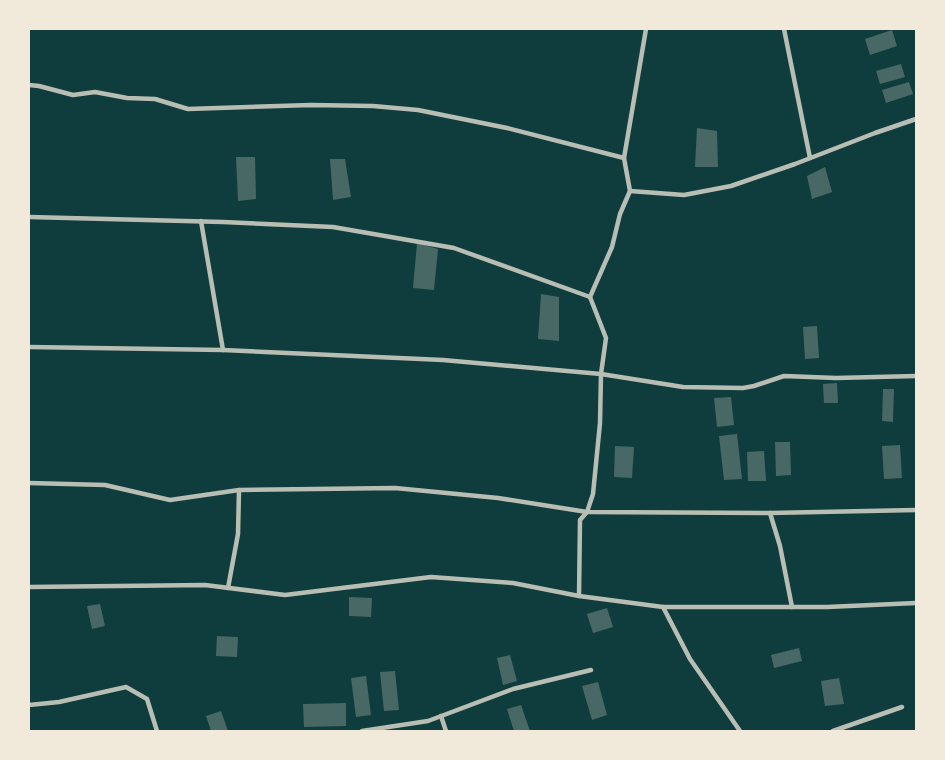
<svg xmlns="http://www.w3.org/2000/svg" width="945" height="760" font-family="'Playfair Display',serif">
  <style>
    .building { fill: #486865 }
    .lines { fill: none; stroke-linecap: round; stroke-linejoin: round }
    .minor { stroke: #b8beb3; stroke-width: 4.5 }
  </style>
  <rect width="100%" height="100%" fill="#0f3d3e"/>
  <g class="building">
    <path d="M892,30l5,16 -27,9 -5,-16z"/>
    <path d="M901,64l4,13 -25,7 -4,-13z"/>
    <path d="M909,82l4,12 -27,9 -4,-13z"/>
    <path d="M697,128l20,3 1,36h-23z"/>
    <path d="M236,157h19l1,42 -18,2z"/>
    <path d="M330,159h15l6,38 -18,3z"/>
    <path d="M825,167l7,25 -20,7 -5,-23z"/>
    <path d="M417,243l21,6 -4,41 -21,-2z"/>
    <path d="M541,294l18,3v44l-21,-2z"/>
    <path d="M817,326l2,32 -14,1 -2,-32z"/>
    <path d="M837,383l1,20h-14l-1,-19z"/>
    <path d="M883,389h11l-1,33 -11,-1z"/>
    <path d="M731,397l3,28 -17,2 -3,-29z"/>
    <path d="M737,434l5,45 -18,1 -5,-44z"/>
    <path d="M775,442h15l1,33 -15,1z"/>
    <path d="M900,445l2,33 -18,1 -2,-33z"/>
    <path d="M615,446l19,1 -2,31 -18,-1z"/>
    <path d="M764,451l2,30h-18l-1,-29z"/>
    <path d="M349,597l23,1 -1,19 -22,-1z"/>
    <path d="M100,604l5,22 -13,3 -5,-23z"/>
    <path d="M607,608l6,19 -20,6 -6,-19z"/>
    <path d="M217,636l21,1 -1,20 -21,-1z"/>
    <path d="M799,648l3,13 -28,7 -3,-13z"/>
    <path d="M510,655l7,26 -14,4 -6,-27z"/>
    <path d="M395,671l4,39 -15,1 -4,-39z"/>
    <path d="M366,676l5,39 -15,2 -5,-39z"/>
    <path d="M839,678l5,26 -19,2 -4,-25z"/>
    <path d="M598,682l9,33 -15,5 -10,-34z"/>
    <path d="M346,703v23l-42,1 -1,-23z"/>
    <path d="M521,705l9,26h-16l-7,-22z"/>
    <path d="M221,711l7,20h-17l-5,-15z"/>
  </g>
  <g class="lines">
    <g class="minor">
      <path d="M784,29l26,129"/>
      <path d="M29,85l10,1 34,9 22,-3 32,6 28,1 33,10 123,-4 62,1 45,4 89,18 117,30"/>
      <path d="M630,191l54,4 47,-9 64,-22 80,-31 41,-14"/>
      <path d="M29,217l194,5 110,5 121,21 136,49"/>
      <path d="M201,221l22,129"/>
      <path d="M29,347l194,3 220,10 158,14 82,13 60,1 11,-2 30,-10 52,2 80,-2"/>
      <path d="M29,483l76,2 65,15 69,-10 156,-2 103,10 89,14 183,1 146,-3"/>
      <path d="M770,513l10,33 12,61"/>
      <path d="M29,587l176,-2 80,10 146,-18 82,6 66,13 84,11h164l89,-4"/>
      <path d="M228,588l10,-54 1,-44"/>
      <path d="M579,596l1,-76 7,-8 6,-18 7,-71 1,-49 5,-36 -16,-41 22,-50 8,-33 10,-23 -6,-33 22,-129"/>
      <path d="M663,607l27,52 50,72"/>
      <path d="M29,705l30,-3 67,-15 21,12 10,32"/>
      <path d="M441,716l5,15"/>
      <path d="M362,731l66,-10 85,-32 78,-19"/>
      <path d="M833,731l69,-24"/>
    </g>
  </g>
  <rect width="945" height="760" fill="none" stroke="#f1e9da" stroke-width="60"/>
</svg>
